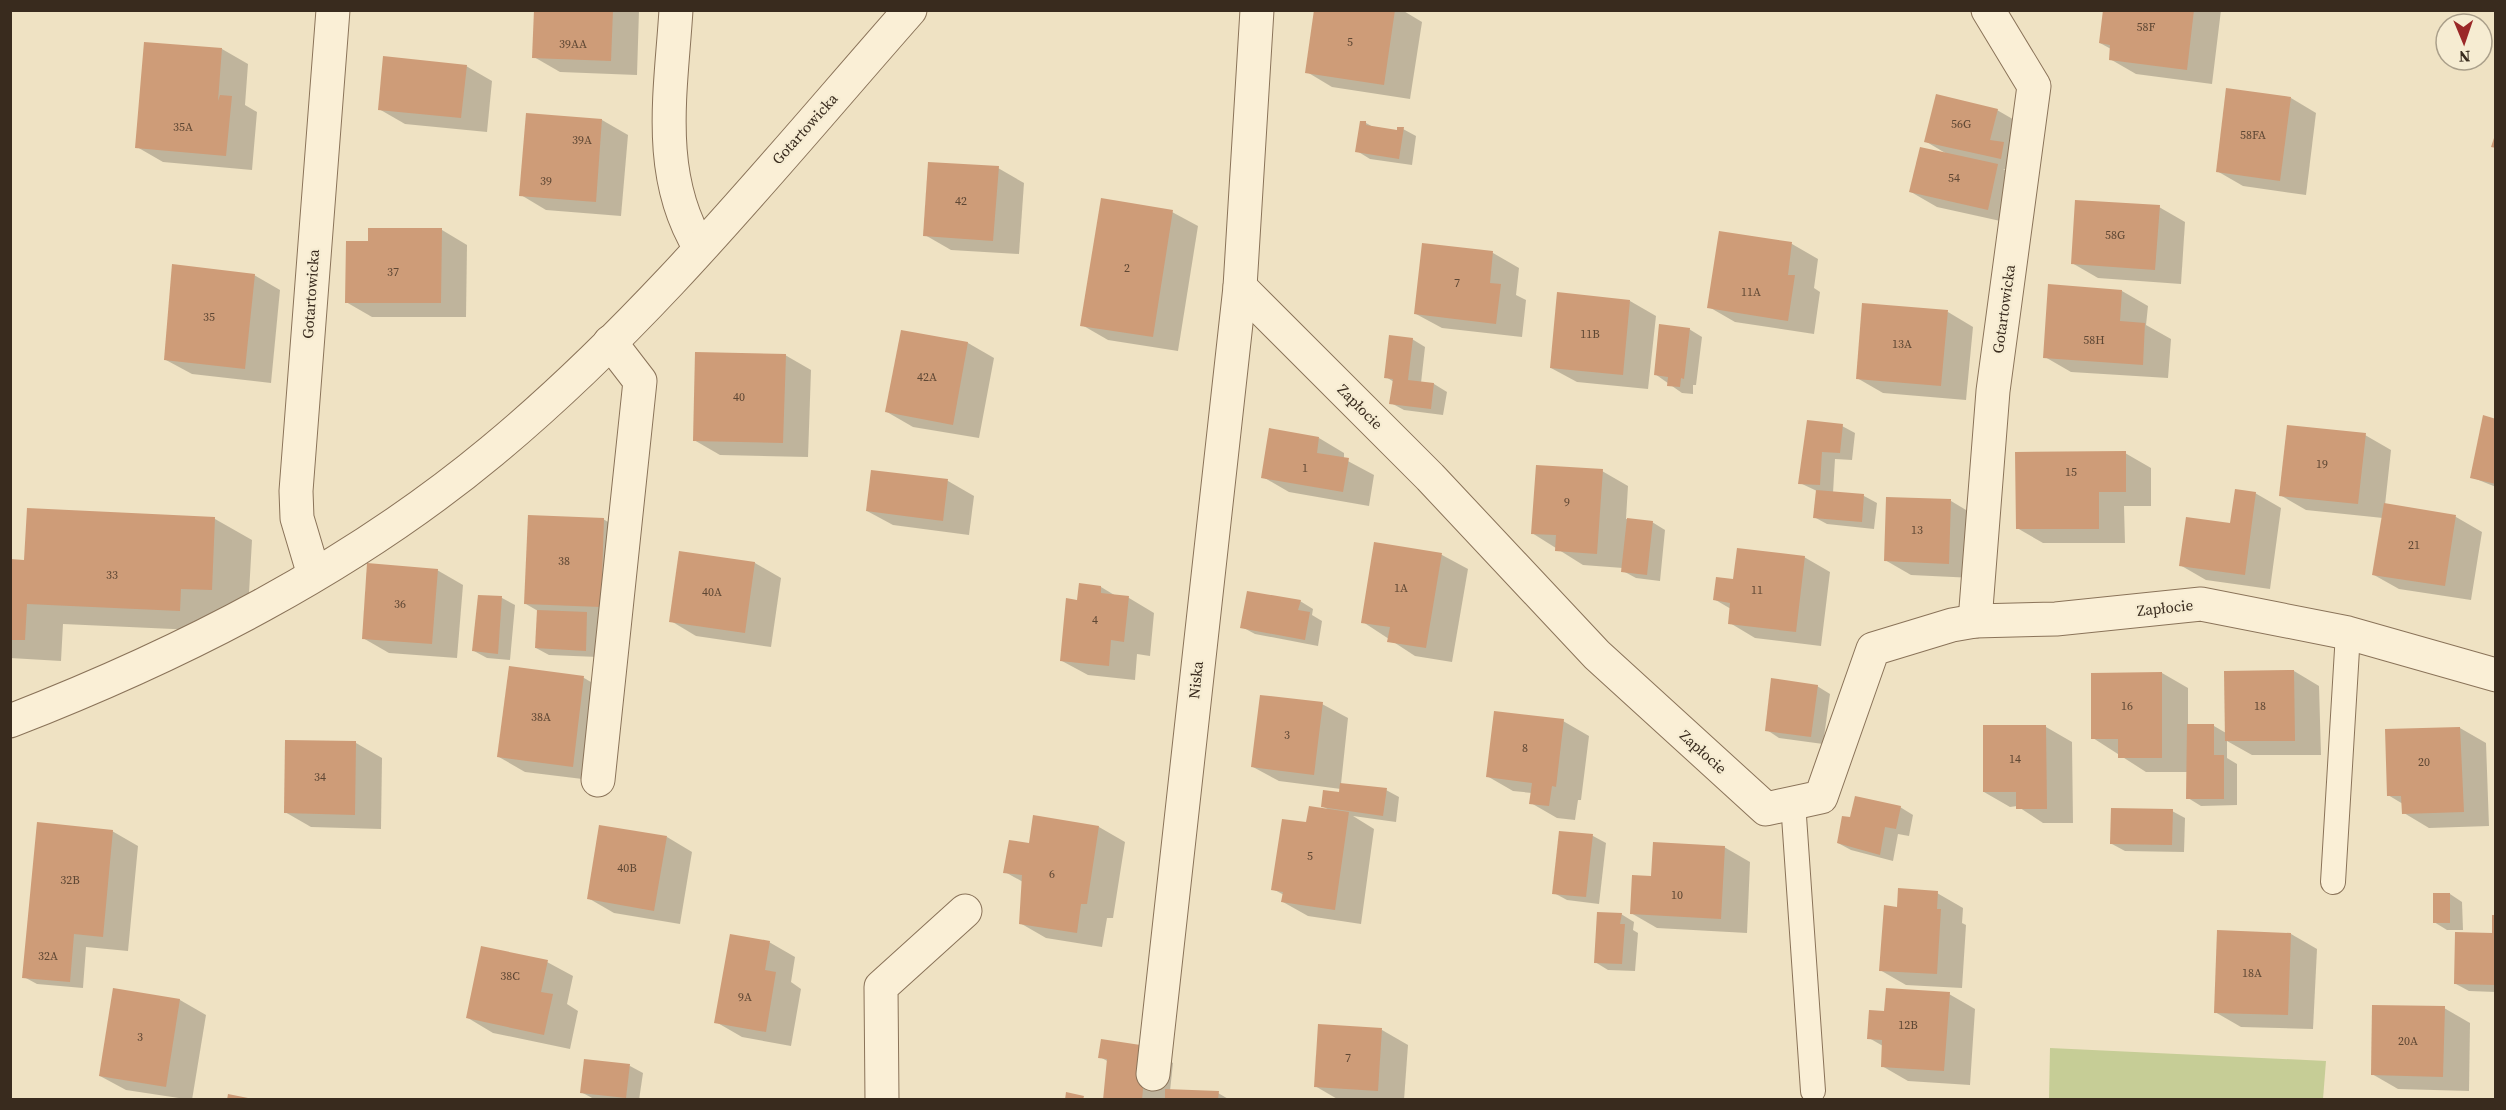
<svg xmlns="http://www.w3.org/2000/svg" width="2506" height="1110" font-family="'Source Serif 4',serif">
  <style>
    .green { fill: #c6cd96 }
    .shadow { fill: #0003 }
    .building { fill: #ce9c78 }
    .lines { fill: none; stroke-linecap: round; stroke-linejoin: round }
    .service-casing { stroke: #8a7359; stroke-width: 26 }
    .minor-casing { stroke: #8a7359; stroke-width: 35 }
    .tertiary-casing { stroke: #8a7359; stroke-width: 35 }
    .service { stroke: #faefd6; stroke-width: 24 }
    .minor { stroke: #faefd6; stroke-width: 33 }
    .tertiary { stroke: #faefd6; stroke-width: 33 }
    .labels { text-anchor: middle; stroke-width: 4.5; stroke-linejoin: round; paint-order: stroke }
    .number-label { font-size: 12px; fill: #5e4734 }
    .street-label { font-size: 15px; fill: #392b1e; stroke: #f6ecd2 }
  </style>
  <rect width="100%" height="100%" fill="#efe2c3"/>
  <path class="green" d="M2050,1048l276,13 -3,38h-274z"/>
  <g class="shadow">
    <path d="M536,10h103l-2,65 -77,-3 -26,-15z"/>
    <path d="M1315,10h87l20,12 -12,77 -78,-12 -25,-15z"/>
    <path d="M2104,10h117l-9,74 -76,-10 -26,-15 1,-10 -11,-6z"/>
    <path d="M222,49l26,15 -3,41 12,7 -5,58 -89,-8 -26,-15z"/>
    <path d="M466,66l26,15 -5,51 -82,-8 -26,-15z"/>
    <path d="M2291,98l25,15 -10,82 -63,-9 -26,-15z"/>
    <path d="M1997,110l26,15 4,48 -24,-4 21,12 -10,43 -77,-17 -26,-15 36,-38 -22,-13z"/>
    <path d="M602,120l26,15 -7,81 -75,-6 -25,-15z"/>
    <path d="M1366,123l9,5 23,4 5,-3 13,7 -4,29 -42,-6 -13,-8z"/>
    <path d="M998,168l26,15 -5,71 -68,-4 -26,-15z"/>
    <path d="M2159,207l26,15 -4,62 -83,-6 -26,-15z"/>
    <path d="M1172,212l26,14 -20,125 -70,-11 -26,-15z"/>
    <path d="M442,230l25,15 -1,72h-94l-26,-15 24,-60z"/>
    <path d="M1720,233l72,11 26,15 -4,29 6,4 -6,42 -79,-12 -26,-15z"/>
    <path d="M1423,245l70,8 26,15 -3,27 10,5 -4,37 -80,-9 -26,-14z"/>
    <path d="M254,275l26,15 -9,93 -79,-9 -26,-14z"/>
    <path d="M2122,291l26,15 -2,19 25,14 -3,39 -97,-6 -26,-15z"/>
    <path d="M1630,301l26,15 -8,73 -71,-7 -26,-14z"/>
    <path d="M1948,312l25,15 -7,73 -83,-7 -26,-15z"/>
    <path d="M1689,329l13,8 -6,48h-3v9l-11,-1 -27,-19z"/>
    <path d="M902,332l66,11 26,15 -15,80 -66,-11 -26,-15z"/>
    <path d="M1412,339l13,8 -4,36 13,1 13,8 -4,23 -39,-5 -13,-7 3,-21 -8,-5z"/>
    <path d="M785,355l26,15 -3,87 -88,-2 -26,-15z"/>
    <path d="M2496,420v67l-25,-10z"/>
    <path d="M1808,422l34,4 13,7 -3,27 -17,-1 -2,34 31,3 13,7 -3,26 -47,-5 -13,-7 3,-26 -17,-8z"/>
    <path d="M2365,435l26,15 -6,55 71,12 26,15 -11,68 -72,-11 -25,-14 9,-57 -77,-8 -26,-15z"/>
    <path d="M1319,438l25,15v6l30,16 -5,31 -80,-14 -26,-15z"/>
    <path d="M2125,453l26,15v38h-27l1,37h-82l-26,-15z"/>
    <path d="M1602,471l26,15 -2,33 26,3 13,8 -5,51 -24,-3 -13,-7v-3l-40,-3 -51,-32z"/>
    <path d="M872,472l76,9 26,15 -5,39 -76,-10 -26,-14z"/>
    <path d="M2255,493l26,15 -11,81 -64,-9 -26,-15 52,-40z"/>
    <path d="M1951,501l25,15 -2,62 -63,-3 -26,-15z"/>
    <path d="M28,509l187,10 37,21 -4,71 -30,-2 -1,22 -154,-7 -2,37 -51,-3v-97l16,1z"/>
    <path d="M603,519l26,15 -31,123 -49,-2 -13,-7 2,-37 -12,-7z"/>
    <path d="M1375,544l67,11 26,14 -16,93 -37,-6 -52,-34z"/>
    <path d="M681,552l74,11 26,15 -10,69 -75,-11 -25,-15z"/>
    <path d="M1804,557l26,15 -9,74 -66,-8 -25,-15 1,-14 -17,-10 20,-18z"/>
    <path d="M437,570l26,15 -6,73 -68,-5 -26,-15z"/>
    <path d="M1101,587l15,9 13,2 25,15 -4,43 -13,-2 -2,26 -47,-5 -26,-14 17,-60z"/>
    <path d="M479,596l23,2 13,7 -5,55 -23,-2 -13,-7z"/>
    <path d="M1300,601l13,8 -1,6 10,6 -4,25 -63,-12 -13,-7z"/>
    <path d="M510,668l74,10 26,15 -11,88 -74,-9 -26,-15z"/>
    <path d="M2294,671l25,15 2,69h-69l-25,-14v17l10,6v41l-36,1 -13,-8v-26h-42l-53,-34 69,-65 26,15v38h26l12,7z"/>
    <path d="M1817,686l13,8 -7,50 -44,-6 -12,-8z"/>
    <path d="M1322,704l26,14 -7,66 45,6 13,7 -3,25 -43,-6 21,13 -13,95 -53,-8 -25,-14 1,-7 -11,-6 34,-66 24,-12 -9,-5 18,-13 1,-4 -62,-8 -26,-14z"/>
    <path d="M1563,721l26,15 -8,64h-3l-3,20 -18,-2 -26,-15 1,-10 -19,-2 -26,-15z"/>
    <path d="M2046,727l26,15 1,81h-30l-26,-17 -7,1 -26,-15z"/>
    <path d="M2460,728l26,15 3,83 -60,2 -25,-15 -1,-9 -15,-9z"/>
    <path d="M356,743l26,15 -1,71 -70,-2 -26,-15z"/>
    <path d="M1900,807l13,8 -4,21 -11,-2 -5,27 -42,-11 -13,-7 13,-24z"/>
    <path d="M2172,811l13,7 -1,34 -59,-1 -13,-7z"/>
    <path d="M1099,827l26,15 -12,76h-6l-5,29 -56,-9 -26,-15 3,-41 -18,-10 25,-28z"/>
    <path d="M112,831l26,15 -10,105 -42,-4 -3,41 -46,-4 -13,-7z"/>
    <path d="M1561,832l32,4 13,7 -7,61 -32,-4 -13,-7z"/>
    <path d="M667,837l25,15 -12,72 -66,-11 -26,-15z"/>
    <path d="M1724,847l26,15 -3,71 -90,-5 -26,-15 21,-36z"/>
    <path d="M1937,893l26,15 -1,15 4,2 -4,63 -56,-3 -26,-15 19,-62z"/>
    <path d="M2450,894l12,8 1,28h-16l-13,-8z"/>
    <path d="M1621,914l13,8 -1,8 5,3 -3,38 -27,-1 -13,-8z"/>
    <path d="M2496,916v76l-27,-1 -13,-7 37,-49z"/>
    <path d="M2291,934l26,15 -4,80 -72,-2 -26,-15z"/>
    <path d="M769,942l26,15 -4,25 10,7 -10,57 -49,-9 -26,-15z"/>
    <path d="M547,962l26,14 -6,28 11,7 -8,38 -77,-16 -25,-15z"/>
    <path d="M114,990l66,10 26,15 -14,85 -66,-10 -26,-14z"/>
    <path d="M1949,994l26,15 -5,76 -62,-4 -26,-15 1,-20 -14,-8 17,-26z"/>
    <path d="M2444,1008l26,15 -1,68 -71,-2 -26,-15z"/>
    <path d="M1382,1030l26,15 -4,55h-65l-24,-14z"/>
    <path d="M1147,1048l26,15 -3,28 48,2 12,7h-125l4,-38 -9,-5z"/>
    <path d="M630,1066l13,7 -4,27 -45,-1 -13,-7z"/>
  </g>
  <g class="building">
    <path d="M534,10h79l-2,51 -79,-3z"/>
    <path d="M1314,10h81l-11,75 -79,-12z"/>
    <path d="M2103,10h91l-7,60 -78,-10 1,-15 -11,-2z"/>
    <path d="M144,42l78,6 -4,53 2,-6 12,1 -6,60 -91,-8z"/>
    <path d="M383,56l84,9 -6,53 -83,-8z"/>
    <path d="M2226,88l65,9 -11,84 -64,-9z"/>
    <path d="M1936,94l62,15 -8,31 14,2 -3,17 -77,-17z"/>
    <path d="M526,113l76,6 -6,83 -77,-6z"/>
    <path d="M1360,121h6v4l31,5v-3h7l-5,32 -44,-7z"/>
    <path d="M2496,132v16l-5,-1z"/>
    <path d="M1920,147l78,17 -10,46 -79,-18z"/>
    <path d="M928,162l71,4 -6,75 -70,-5z"/>
    <path d="M1101,198l72,12 -20,127 -73,-11z"/>
    <path d="M2075,200l85,5 -5,65 -84,-6z"/>
    <path d="M368,228h74l-1,75h-96l1,-62h22z"/>
    <path d="M1719,231l73,11 -4,33h7l-7,46 -81,-13z"/>
    <path d="M1422,243l71,8 -3,32 11,1 -5,40 -82,-10z"/>
    <path d="M172,264l83,10 -10,95 -81,-9z"/>
    <path d="M2048,284l74,6 -2,31 25,2 -2,42 -100,-7z"/>
    <path d="M1557,292l73,8 -7,75 -73,-7z"/>
    <path d="M1862,303l86,7 -7,76 -85,-7z"/>
    <path d="M1659,324l31,4 -6,51 -3,-1 -1,9 -13,-1 1,-9 -14,-2z"/>
    <path d="M901,330l67,12 -15,83 -68,-13z"/>
    <path d="M1389,335l24,3 -5,42 26,3 -3,26 -42,-5 4,-25 -9,-1z"/>
    <path d="M695,352l91,2 -3,89 -90,-2z"/>
    <path d="M2483,415l13,4v65l-26,-6z"/>
    <path d="M1807,420l36,4 -3,29 -18,-1 -2,33 -22,-1z"/>
    <path d="M2287,425l79,8 -8,71 -79,-8z"/>
    <path d="M1269,428l50,9 -2,16 32,5 -6,34 -82,-14z"/>
    <path d="M2126,451v41h-27v37h-83l-1,-77z"/>
    <path d="M1536,465l67,4 -6,85 -42,-3 1,-16 -25,-1z"/>
    <path d="M871,470l77,9 -5,42 -77,-10z"/>
    <path d="M2235,489l21,3 -11,83 -66,-9 7,-49 44,6z"/>
    <path d="M1816,490l48,4 -2,28 -49,-4z"/>
    <path d="M1886,497l65,2 -2,65 -65,-3z"/>
    <path d="M2384,503l72,12 -11,71 -73,-11z"/>
    <path d="M27,508l188,9 -3,73 -31,-1 -1,22 -153,-7 -2,36h-15v-81l14,1z"/>
    <path d="M528,515l76,3 -3,89 -77,-3z"/>
    <path d="M1627,518l26,3 -6,54 -26,-3z"/>
    <path d="M1374,542l68,11 -16,95 -39,-6 3,-15 -29,-4z"/>
    <path d="M1737,548l68,8 -9,76 -68,-8 2,-21 -17,-3 3,-23 17,2z"/>
    <path d="M679,551l76,11 -10,71 -76,-11z"/>
    <path d="M367,563l71,6 -6,75 -70,-5z"/>
    <path d="M1079,583l22,3v7l28,3 -5,46 -13,-2 -2,26 -49,-5 6,-63 11,2z"/>
    <path d="M1247,591l54,9 -3,10 12,2 -5,28 -65,-12z"/>
    <path d="M478,595l24,1 -4,58 -26,-3z"/>
    <path d="M537,610l50,2 -1,39 -51,-3z"/>
    <path d="M509,666l75,10 -11,91 -76,-10z"/>
    <path d="M2294,670l1,71h-70l-1,-70z"/>
    <path d="M2162,672v86h-44v-19h-27v-66z"/>
    <path d="M1771,678l47,7 -7,52 -46,-6z"/>
    <path d="M1260,695l63,7 -9,73 -63,-8z"/>
    <path d="M1494,711l70,8 -8,68 -4,-1 -3,20 -20,-2 3,-21 -46,-6z"/>
    <path d="M2187,724h27v31h10v44h-38z"/>
    <path d="M1983,725h63l1,84h-31v-17h-33z"/>
    <path d="M2460,727l4,85 -62,2 -1,-18h-14l-2,-67z"/>
    <path d="M285,740l71,1 -1,74 -71,-2z"/>
    <path d="M1340,783l47,5 -4,28 -62,-9 2,-17 16,2z"/>
    <path d="M1855,796l46,10 -5,23 -11,-2 -5,28 -43,-12 5,-27 8,1z"/>
    <path d="M1309,806l40,6 -14,98 -54,-8 2,-10 -12,-2 11,-71 24,3z"/>
    <path d="M2111,808l62,1 -1,36 -62,-1z"/>
    <path d="M1033,815l66,11 -12,78h-6l-4,29 -58,-9 3,-49 -19,-2 6,-33 20,3z"/>
    <path d="M37,822l76,8 -10,107 -29,-3 -4,48 -48,-4z"/>
    <path d="M599,825l68,11 -13,75 -67,-12z"/>
    <path d="M1559,831l34,3 -7,63 -34,-3z"/>
    <path d="M1653,842l72,4 -4,73 -91,-5 2,-39 19,1z"/>
    <path d="M1898,888l40,3 -1,18h4l-4,65 -58,-3 5,-66 13,2z"/>
    <rect x="2433" y="893" width="17" height="30"/>
    <path d="M1597,912l25,1 -2,11h5l-3,40 -28,-1z"/>
    <path d="M2492,915h4v70l-42,-1 1,-52 37,1z"/>
    <path d="M2217,930l74,3 -3,82 -74,-2z"/>
    <path d="M730,934l40,7 -5,29 11,2 -10,60 -52,-9z"/>
    <path d="M481,946l67,14 -7,32 12,2 -9,41 -78,-17z"/>
    <path d="M113,988l67,11 -14,88 -67,-11z"/>
    <path d="M1886,988l64,4 -6,79 -63,-4 1,-27 -15,-1 2,-29 15,1z"/>
    <path d="M2372,1005l73,1 -2,71 -72,-2z"/>
    <path d="M1318,1024l64,4 -4,63 -64,-4z"/>
    <path d="M1101,1039l46,7 -5,54h-39l4,-41 -9,-1z"/>
    <path d="M584,1059l46,5 -4,34 -46,-5z"/>
    <path d="M1165,1089l54,2 -1,9h-53z"/>
    <path d="M1066,1092l18,4 -1,4h-18z"/>
    <path d="M228,1094l20,4v2h-21z"/>
  </g>
  <g class="lines">
    <defs>
      <g id="service">
        <path d="M1793,802l20,289"/>
        <path d="M2333,882l15,-249"/>
      </g>
      <g id="minor">
        <path d="M676,10c-5,81 -21,165 24,238"/>
        <path d="M1240,287l190,190 167,178 169,154 55,-12 52,-148 79,-24 23,-4 81,-2 145,-15 147,29 148,42"/>
        <path d="M314,575l-17,-57 -1,-27 37,-481"/>
        <path d="M1975,621l18,-230 41,-305 -46,-76"/>
        <path d="M598,780l42,-399 -30,-39"/>
        <path d="M1153,1074l87,-787 17,-277"/>
        <path d="M882,1100l-1,-113 84,-76"/>
      </g>
      <path id="tertiary" d="M10,721c172,-67 340,-152 482,-270 156,-129 285,-290 418,-441"/>
    </defs>
    <use href="#service" class="service-casing"/>
    <use href="#minor" class="minor-casing"/>
    <use href="#tertiary" class="tertiary-casing"/>
    <use href="#service" class="service"/>
    <use href="#minor" class="minor"/>
    <use href="#tertiary" class="tertiary"/>
  </g>
  <g class="labels">
    <g class="number-label">
      <text x="2146" y="31">58F</text>
      <text x="1350" y="46">5</text>
      <text x="573" y="48">39AA</text>
      <text x="1961" y="128">56G</text>
      <text x="183" y="131">35A</text>
      <text x="2253" y="139">58FA</text>
      <text x="582" y="144">39A</text>
      <text x="1954" y="182">54</text>
      <text x="546" y="185">39</text>
      <text x="961" y="205">42</text>
      <text x="2115" y="239">58G</text>
      <text x="1127" y="272">2</text>
      <text x="393" y="276">37</text>
      <text x="1457" y="287">7</text>
      <text x="1751" y="296">11A</text>
      <text x="209" y="321">35</text>
      <text x="1590" y="338">11B</text>
      <text x="2094" y="344">58H</text>
      <text x="1902" y="348">13A</text>
      <text x="927" y="381">42A</text>
      <text x="739" y="401">40</text>
      <text x="2322" y="468">19</text>
      <text x="1305" y="472">1</text>
      <text x="2071" y="476">15</text>
      <text x="1567" y="506">9</text>
      <text x="1917" y="534">13</text>
      <text x="2414" y="549">21</text>
      <text x="564" y="565">38</text>
      <text x="112" y="579">33</text>
      <text x="1401" y="592">1A</text>
      <text x="1757" y="594">11</text>
      <text x="712" y="596">40A</text>
      <text x="400" y="608">36</text>
      <text x="1095" y="624">4</text>
      <text x="2127" y="710">16</text>
      <text x="2260" y="710">18</text>
      <text x="541" y="721">38A</text>
      <text x="1287" y="739">3</text>
      <text x="1525" y="752">8</text>
      <text x="2015" y="763">14</text>
      <text x="2424" y="766">20</text>
      <text x="320" y="781">34</text>
      <text x="1310" y="860">5</text>
      <text x="627" y="872">40B</text>
      <text x="1052" y="878">6</text>
      <text x="70" y="884">32B</text>
      <text x="1677" y="899">10</text>
      <text x="48" y="960">32A</text>
      <text x="2252" y="977">18A</text>
      <text x="510" y="980">38C</text>
      <text x="745" y="1001">9A</text>
      <text x="1908" y="1029">12B</text>
      <text x="140" y="1041">3</text>
      <text x="2408" y="1045">20A</text>
      <text x="1348" y="1062">7</text>
    </g>
    <g class="street-label">
      <text transform="translate(805 129) rotate(-48)" y="5">Gotartowicka</text>
      <text transform="translate(311 294) rotate(-86)" y="5">Gotartowicka</text>
      <text transform="translate(2004 309) rotate(-82)" y="5">Gotartowicka</text>
      <text transform="translate(1360 407) rotate(45)" y="5">Zapłocie</text>
      <text transform="translate(2165 608) rotate(-6)" y="5">Zapłocie</text>
      <text transform="translate(1196 680) rotate(-84)" y="5">Niska</text>
      <text transform="translate(1703 752) rotate(42)" y="5">Zapłocie</text>
    </g>
  </g>
  <rect width="2506" height="1110" fill="none" stroke="#392b1e" stroke-width="24"/>
  <g transform="translate(2464 42) rotate(178)"><circle r="28" fill="#f6ecd2" stroke="#aa9f8a" stroke-width="1.5"/>
  <path d="M0-4.5L10 22L0 15L-10 22Z" fill="#9a2828"/>
  <text y="-9" font-size="16" font-weight="bold" text-anchor="middle" fill="#392b1e">N</text>
  </g>
</svg>
